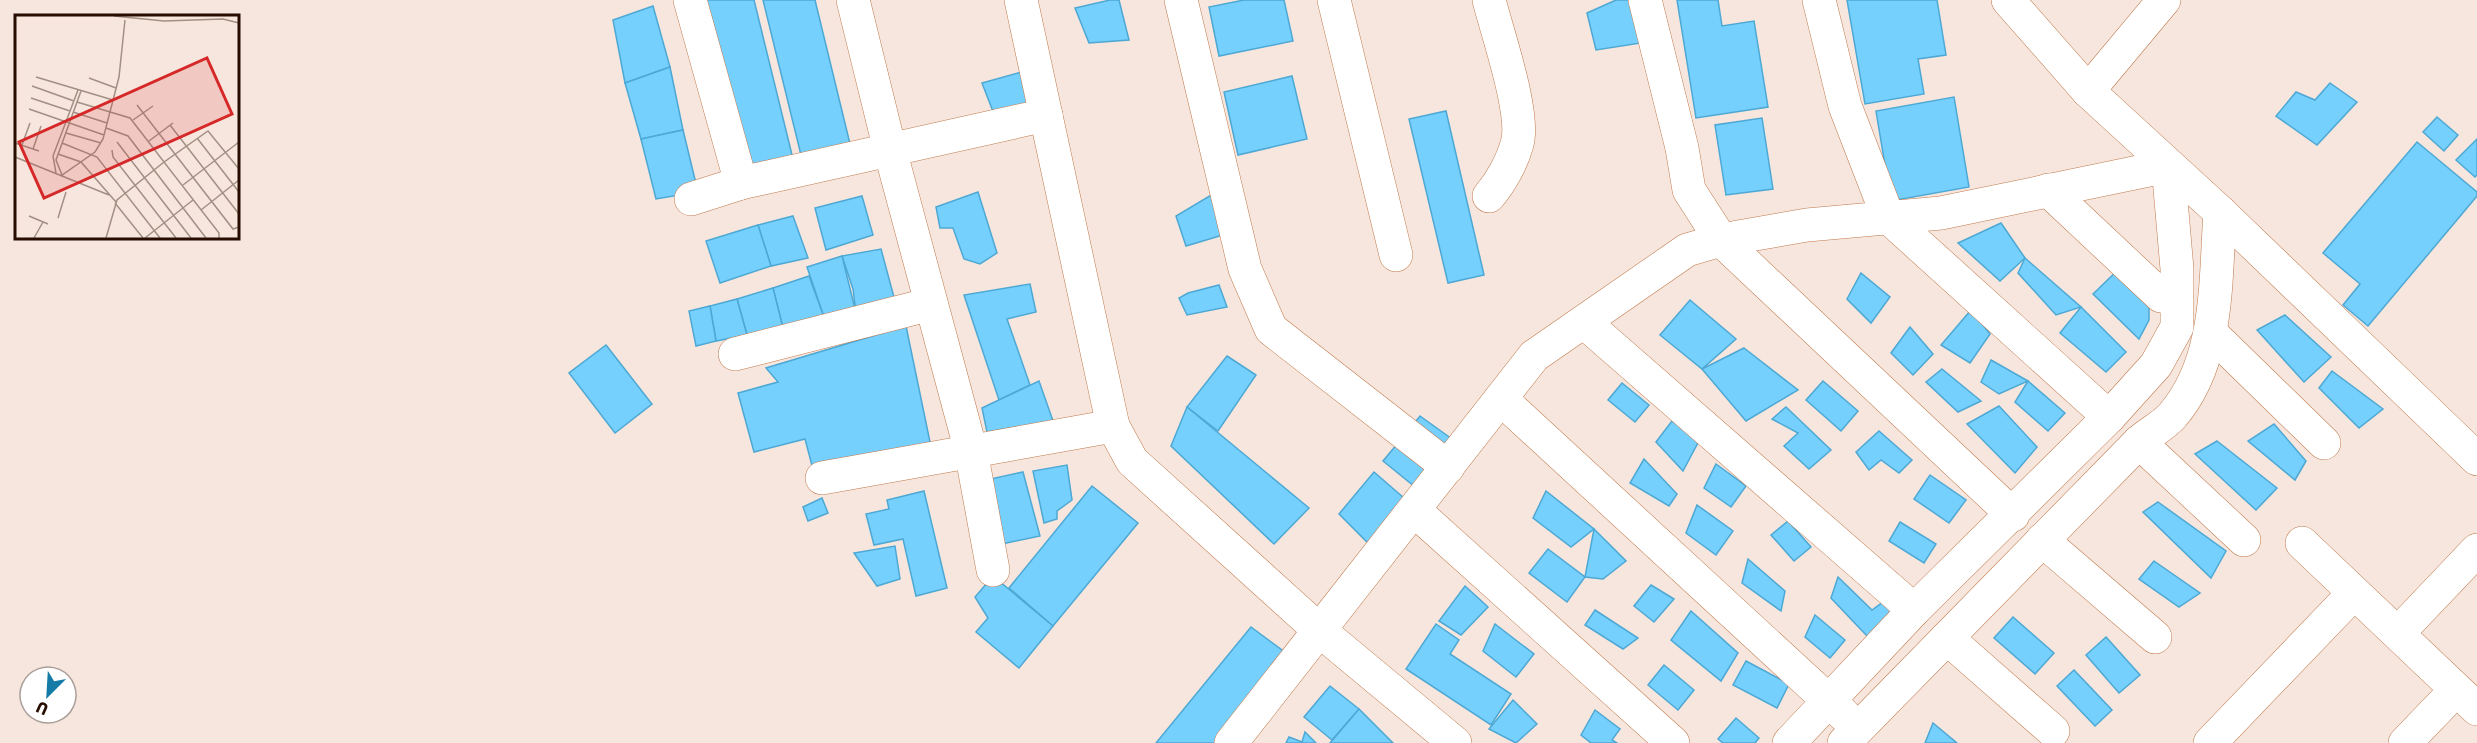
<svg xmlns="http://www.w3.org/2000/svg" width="2477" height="743" font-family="Jost,sans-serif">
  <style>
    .building { fill: #76d0fe; stroke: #4da8d4; stroke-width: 1.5 }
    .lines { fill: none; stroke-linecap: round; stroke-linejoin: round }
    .minor-casing { stroke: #c0794b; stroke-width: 34 }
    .minor { stroke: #fff; stroke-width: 33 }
    .inset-road { fill: none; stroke: #a38f85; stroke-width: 1.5 }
    .view { fill: #d62828; fill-opacity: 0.15; stroke: #d62828; stroke-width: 3 }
    .inset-edge { fill: none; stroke: #270c00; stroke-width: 3 }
  </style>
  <rect width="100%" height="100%" fill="#f6e6dd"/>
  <g class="building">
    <path d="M705,0h49l40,163 -47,11z"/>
    <path d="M763,0h52l36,148 -49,11z"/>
    <path d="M1110,0h9l10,40 -40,3 -14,-35z"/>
    <path d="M1244,0h40l9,41 -74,15 -10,-49z"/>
    <path d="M1616,0h15l10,43 -45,7 -9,-37z"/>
    <path d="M1677,0h41l4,26 32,-5 14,86 -72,11z"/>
    <path d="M1847,0h90l9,55 -28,4 6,35 -59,10z"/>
    <path d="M653,6l17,61 -45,16 -12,-63z"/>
    <path d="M670,67l13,63 -42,9 -16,-56z"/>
    <path d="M1032,69l10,43 -45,10 -15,-39z"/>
    <path d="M1292,76l15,63 -69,16 -14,-63z"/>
    <path d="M2330,83l27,19 -40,43 -41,-29 20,-24 19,8z"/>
    <path d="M1954,97l15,90 -78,14 -15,-90z"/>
    <path d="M1446,111l38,164 -36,8 -39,-164z"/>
    <path d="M2437,117l21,18 -14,16 -21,-19z"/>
    <path d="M1762,118l11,71 -47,6 -11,-70z"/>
    <path d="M683,130l15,62 -42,7 -15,-60z"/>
    <path d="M2477,139v36l-2,2 -19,-17z"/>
    <path d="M2417,142l60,50v4l-109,130 -25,-21 17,-21 -37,-31z"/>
    <path d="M1223,188l10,44 -47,14 -10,-30z"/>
    <path d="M978,192l19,61 -17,11 -16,-5 -11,-31h-13l-4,-21z"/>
    <path d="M862,196l11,39 -47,15 -11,-42z"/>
    <path d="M793,216l15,42 -37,8 -13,-41z"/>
    <path d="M2001,223l24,35 -25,23 -42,-38z"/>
    <path d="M758,225l13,41 -51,17 -14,-42z"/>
    <path d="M881,249l14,52 -39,12 -3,-24 -11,-33z"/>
    <path d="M842,256l14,57 -31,7 -18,-53z"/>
    <path d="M2025,258l56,49 -25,8 -38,-42z"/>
    <path d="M2124,264l25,28v28l-10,19 -46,-45z"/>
    <path d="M1861,273l29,24 -19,26 -24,-24z"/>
    <path d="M809,276l16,44 -41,12 -11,-44z"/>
    <path d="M1030,284l6,28 -29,7 23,66 -31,15 -35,-105z"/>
    <path d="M1219,285l8,22 -40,8 -8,-17 9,-5z"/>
    <path d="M773,288l11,44 -35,10 -12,-43z"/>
    <path d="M737,299l10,36 -31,6 -6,-35z"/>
    <path d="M1690,300l46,39 -34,30 -42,-34z"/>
    <path d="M710,306l6,35 -20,5 -7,-35z"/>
    <path d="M2081,307l45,45 -20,20 -46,-39z"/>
    <path d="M1971,310l19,24 -20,29 -29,-18z"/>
    <path d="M2285,315l46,42 -27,25 -47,-52z"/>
    <path d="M906,326l24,116 -116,31 -9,-34 -51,13 -16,-59 40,-11 -12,-14z"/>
    <path d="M1910,327l23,27 -20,21 -22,-22z"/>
    <path d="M606,345l46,59 -37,29 -46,-60z"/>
    <path d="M1744,348l54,42 -52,31 -44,-52z"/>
    <path d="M1227,356l29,19 -38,56 -31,-24z"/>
    <path d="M1991,360l37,21 -29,13 -18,-12z"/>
    <path d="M1942,369l39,32 -23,11 -32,-30z"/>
    <path d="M2332,371l51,38 -24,19 -40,-40z"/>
    <path d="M1039,381l14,40 -66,11 -5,-24z"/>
    <path d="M1823,381l35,30 -17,20 -35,-31z"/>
    <path d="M2028,381l37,32 -17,18 -33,-29z"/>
    <path d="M1622,383l27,22 -14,17 -27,-22z"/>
    <path d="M1999,406l38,41 -22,26 -48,-49z"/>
    <path d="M1187,407l122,101 -35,36 -103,-98z"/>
    <path d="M1786,407l45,43 -22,19 -25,-23 14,-13 -26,-14z"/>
    <path d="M1420,416l32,23 -9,9 -34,-18z"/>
    <path d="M1672,421l28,18 -17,32 -27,-29z"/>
    <path d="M2274,424l32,37 -11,19 -47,-39z"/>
    <path d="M1879,431l33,29 -13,13 -18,-13 -12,10 -13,-18z"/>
    <path d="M1403,437l30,24 -18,26 -32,-26z"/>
    <path d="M2217,441l60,47 -21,22 -61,-56z"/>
    <path d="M1644,459l33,35 -8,12 -39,-23z"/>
    <path d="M1716,464l30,22 -15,21 -27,-19z"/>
    <path d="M1067,465l5,35 -15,11v8l-13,4 -11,-52z"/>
    <path d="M1023,472l17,64 -43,9 -11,-65z"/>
    <path d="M1374,472l30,26 -35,46 -30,-30z"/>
    <path d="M1930,475l36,25 -17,23 -35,-24z"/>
    <path d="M1092,486l46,37 -85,103 -44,-38z"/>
    <path d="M924,491l23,97 -31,8 -13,-57 -29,6 -8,-31 23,-5 -2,-9z"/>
    <path d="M1546,491l48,38 -23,18 -38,-29z"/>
    <path d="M822,498l6,15 -20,8 -5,-14z"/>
    <path d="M2158,502l68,49 -15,27 -68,-66z"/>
    <path d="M1697,505l36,26 -17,24 -30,-22z"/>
    <path d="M1788,521l23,26 -17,14 -23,-26z"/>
    <path d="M1900,522l36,22 -12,19 -35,-22z"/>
    <path d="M1594,529l32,32 -23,18 -18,-2z"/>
    <path d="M895,546l5,33 -23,7 -23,-33z"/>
    <path d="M1548,549l37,28 -18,25 -38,-29z"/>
    <path d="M1748,559l37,32 -4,20 -39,-28z"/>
    <path d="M2154,561l46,32 -21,14 -40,-28z"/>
    <path d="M993,576l60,50 -34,42 -43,-36 12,-14 -13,-21z"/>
    <path d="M1838,577l34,33 11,-8 12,11 -27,24 -37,-39z"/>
    <path d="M1651,585l23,14 -20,23 -20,-16z"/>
    <path d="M1465,586l23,21 -27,28 -22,-14z"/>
    <path d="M1595,610l43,28 -15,11 -38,-24z"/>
    <path d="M1691,611l47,42 -17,28 -50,-41z"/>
    <path d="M1815,615l30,25 -15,18 -25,-21z"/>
    <path d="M2013,617l41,36 -19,21 -41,-36z"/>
    <path d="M1436,624l23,16 -9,14 61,40 -20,31 -85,-56z"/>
    <path d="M1495,624l39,30 -18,23 -33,-26z"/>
    <path d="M1251,627l39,29 -68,87h-66z"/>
    <path d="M2106,637l34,38 -21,18 -33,-38z"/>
    <path d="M1746,661l43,23 -12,24 -44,-23z"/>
    <path d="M1664,665l30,25 -16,20 -30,-25z"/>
    <path d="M2074,670l38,40 -17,16 -38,-40z"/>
    <path d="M1330,686l29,23 -27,31 -28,-23z"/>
    <path d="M1513,700l24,24 -21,19 -27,-14z"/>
    <path d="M1359,709l34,34h-63z"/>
    <path d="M1595,710l25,19 -8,11 5,3h-26l-10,-8z"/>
    <path d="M1736,718l23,20 -4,5h-32l-5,-4z"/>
    <path d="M1933,723l24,20h-32z"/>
    <path d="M1305,732l11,11h-30l3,-6 13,5z"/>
  </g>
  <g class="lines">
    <defs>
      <g id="minor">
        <path d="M690,0l51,183"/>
        <path d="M853,0l37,150 81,301 22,119"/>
        <path d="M1021,0l92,426 19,35 187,169 136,113"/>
        <path d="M1181,0l64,269 26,60 177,138"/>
        <path d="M1334,0l62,255"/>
        <path d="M1645,0l37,148 7,42 32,50 292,275"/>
        <path d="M1819,0l26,106 43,111 221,200"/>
        <path d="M2008,0l80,91 132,121 257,247"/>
        <path d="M2088,91l76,-91"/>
        <path d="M2048,190l113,106"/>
        <path d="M1489,196c12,-14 23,-34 28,-52 9,-29 -20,-112 -28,-144"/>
        <path d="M691,199l50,-16 305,-68"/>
        <path d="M1584,322l330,288"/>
        <path d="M2211,333l113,110"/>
        <path d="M735,354l196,-50"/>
        <path d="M1501,399l343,316"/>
        <path d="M2139,442l105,98"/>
        <path d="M822,478l291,-52"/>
        <path d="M1414,510l259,233"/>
        <path d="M2042,540l113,97"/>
        <path d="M2302,543l175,166"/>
        <path d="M2398,633l79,-83"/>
        <path d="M1947,638l106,93"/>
        <path d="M1231,743l303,-387 153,-106 34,-10 86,-15 134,-12 227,-47 9,103v58l-21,38 -47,52 -195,193 -125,133"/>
        <path d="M1844,743l295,-301c10,-9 24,-16 33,-26 48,-55 43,-136 48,-204"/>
        <path d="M2210,743l144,-150"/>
        <path d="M2405,743l51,-53"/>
      </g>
    </defs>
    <use href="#minor" class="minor-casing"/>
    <use href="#minor" class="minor"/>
  </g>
  <g transform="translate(15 15)">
    <rect width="224" height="224" fill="#f6e6dd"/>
    <path class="inset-road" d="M99,1l50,5 59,-2 16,4M21,62l77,23M74,63l27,10M17,71l42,15M66,76l-25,69 6,15 33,-23 8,-13 16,-62 6,-57M16,83l39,13M62,87l53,16 34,44 44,-31 31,38M122,90l96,124 6,-2M14,94l75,26M58,97l34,11M118,105l20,-14M155,110l69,89M91,113l22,8 78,102M51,118l35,10M182,123l42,54M134,126l24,-18M102,127l74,96M0,128l24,8M47,128l35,14 63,81M7,130l8,-22M18,134l8,-23M97,135l1,7 63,81M43,139l23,8 35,40M0,142l94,38M41,158l-3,-17 25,-66M168,170l56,-43M100,188l28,35M186,195l38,-30M14,201l19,8M43,203l8,-26M19,223l9,-16M91,223l11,-38 47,-38 55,71v5M130,223l48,-38"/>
    <path class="view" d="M192,43l25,56 -188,84 -25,-56z"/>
    <rect width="224" height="224" class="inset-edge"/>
  </g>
  <g transform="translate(48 695) rotate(204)"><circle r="28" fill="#ffffff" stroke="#a99e99" stroke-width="1.5"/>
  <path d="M0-4.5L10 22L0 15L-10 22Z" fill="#137ba5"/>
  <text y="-9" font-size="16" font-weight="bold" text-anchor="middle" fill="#270c00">U</text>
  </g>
</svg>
